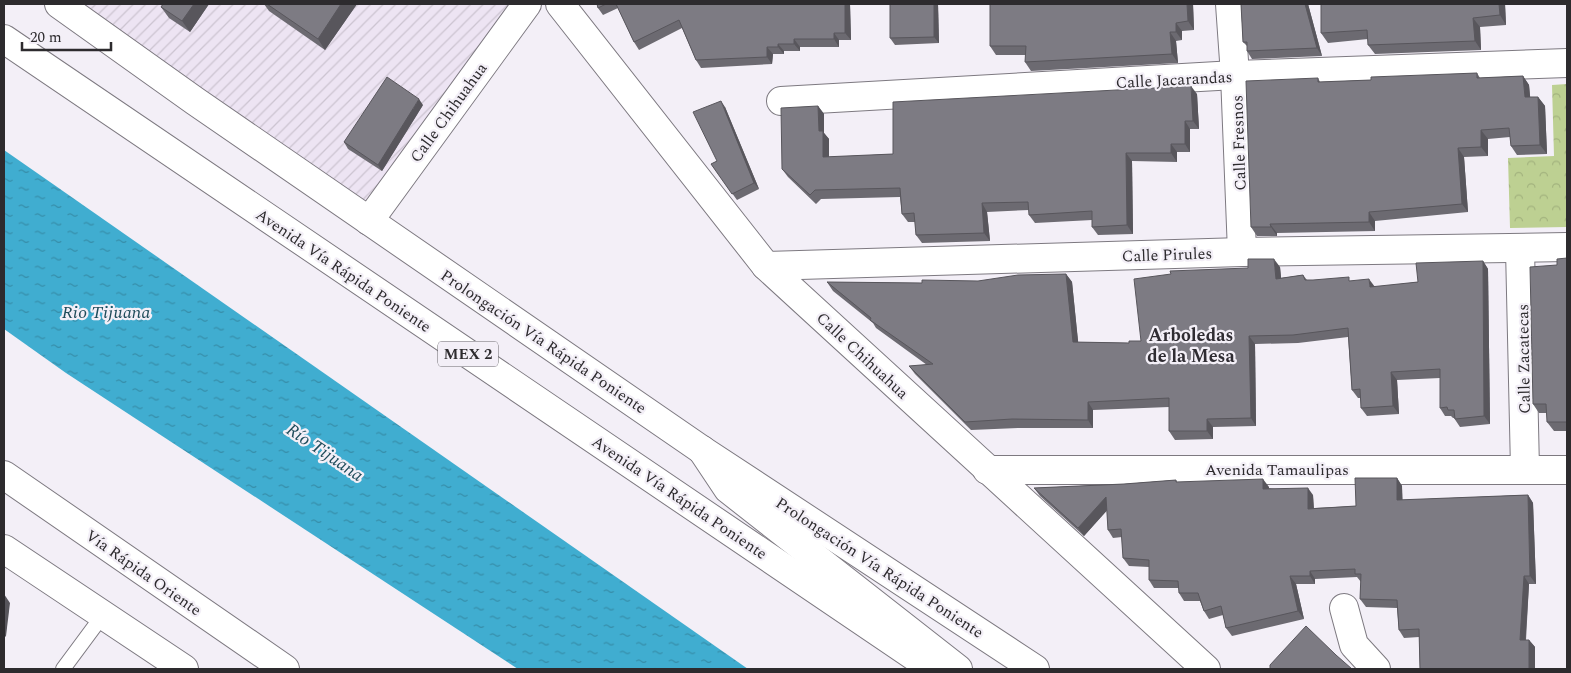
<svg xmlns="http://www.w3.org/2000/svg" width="1571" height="673" font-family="Spectral,serif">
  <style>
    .industrial { fill: url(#industrial-furrows) }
    .park { fill: url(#park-crowns) }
    .water { fill: url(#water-ripples) }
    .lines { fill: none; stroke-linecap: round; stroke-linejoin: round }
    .lane-casing { stroke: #7d7980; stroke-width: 16 }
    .street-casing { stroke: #7d7980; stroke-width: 30 }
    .secondary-casing { stroke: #7d7980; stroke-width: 30 }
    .highway-casing { stroke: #7d7980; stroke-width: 30 }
    .lane { stroke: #fff; stroke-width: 14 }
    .street { stroke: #fff; stroke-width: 28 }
    .secondary { stroke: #fff; stroke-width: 28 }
    .highway { stroke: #fff; stroke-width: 28 }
    .wall { fill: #6c6a71 }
    .shaded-wall { fill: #58565c }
    .building { fill: #7d7b83; stroke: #58565c }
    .labels { text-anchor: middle; stroke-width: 4.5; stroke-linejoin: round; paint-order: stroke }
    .shield { fill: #f3eff7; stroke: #68666a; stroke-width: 1 }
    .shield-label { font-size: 15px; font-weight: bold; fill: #2d2b2e }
    .street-label { font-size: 16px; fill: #2d2b2e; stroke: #f3eff7 }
    .water-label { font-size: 18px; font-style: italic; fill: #1f4c5b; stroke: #f3eff7 }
    .neighbourhood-label { font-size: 18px; font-weight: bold; fill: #2f2c32; stroke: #f3eff7 }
  </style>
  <defs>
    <pattern id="industrial-furrows" width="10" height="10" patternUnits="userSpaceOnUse" patternTransform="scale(1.25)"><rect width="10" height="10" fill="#ede4f3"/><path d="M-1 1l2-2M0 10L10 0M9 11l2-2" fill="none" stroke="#ccc4d1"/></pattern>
    <pattern id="park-crowns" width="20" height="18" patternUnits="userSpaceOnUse" patternTransform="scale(1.25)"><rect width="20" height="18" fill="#bdd092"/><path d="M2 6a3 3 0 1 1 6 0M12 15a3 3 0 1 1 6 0" fill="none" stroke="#a3b37e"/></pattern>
    <pattern id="water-ripples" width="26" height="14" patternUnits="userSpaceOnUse" patternTransform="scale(1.25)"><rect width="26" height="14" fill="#40add0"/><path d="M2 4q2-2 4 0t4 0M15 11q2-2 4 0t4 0" fill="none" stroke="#368da9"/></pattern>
  </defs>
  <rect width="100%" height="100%" fill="#f3eff7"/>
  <path class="industrial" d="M61,4h466l-158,217z"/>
  <path class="park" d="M1567,84v143l-57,1 -2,-70 46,-2 -2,-71z"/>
  <path class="water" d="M4,150l46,32 698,487h-230l-452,-296 -62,-44z"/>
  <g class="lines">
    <defs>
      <path id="lane" d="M63,669l40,-54"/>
      <g id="street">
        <path d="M560,4l206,262 440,403"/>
        <path d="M1230,4l5,71 7,177"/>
        <path d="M781,101l454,-26 332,-12"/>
        <path d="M369,221l158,-217"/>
        <path d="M1520,249l5,220"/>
        <path d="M766,266l476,-14 325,-5"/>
        <path d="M987,470h580"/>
        <path d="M1344,608l10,37 22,24"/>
      </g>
      <g id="secondary">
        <path d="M59,4l136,97 507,349 333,219"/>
        <path d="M4,549l180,120"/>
      </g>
      <g id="highway">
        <path d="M4,39l929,630"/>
        <path d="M702,450l26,39 230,180"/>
        <path d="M4,475l281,194"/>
      </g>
    </defs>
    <use href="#lane" class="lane-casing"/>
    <use href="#street" class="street-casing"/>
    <use href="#secondary" class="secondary-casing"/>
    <use href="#highway" class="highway-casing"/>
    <use href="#lane" class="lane"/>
    <use href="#street" class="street"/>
    <use href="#secondary" class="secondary"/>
    <use href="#highway" class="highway"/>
  </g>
  <g class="wall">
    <path d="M163,4h46l-19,28 -21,-14 -8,-11z"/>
    <path d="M264,4h93l-32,46 -56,-39z"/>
    <path d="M597,4h253l1,36h-12v7h-39v4h-16v3h-11l-1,10 -71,4 -5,-8 -14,-32 -43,22 -5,-8 -16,-34 -15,7 -5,-7z"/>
    <path d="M890,4h48l1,39 -44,2 -5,-7z"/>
    <path d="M1193,4l1,26 -12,1v9l-6,1 2,22 -147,8 -6,-9 1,-7h-30l-6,-9z"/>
    <path d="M1241,4h67l14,52 -70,3 -5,-8v-5l-4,-4z"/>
    <path d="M1505,4l1,21 -26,2 1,23 -106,4 -7,-9v-6l-40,4 -7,-10z"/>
    <path d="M1477,73l3,5 43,-2 6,9 1,12h8l7,9 2,48 -30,1 -6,-9 -1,-9 -22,2v17l-24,1 4,55 -93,9v10l-98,2v3h-20l-6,-9 67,-149 2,4 51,-2z"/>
    <path d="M1197,94l2,35h-9v23h-13v10l-45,-1 1,73 -35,1 -6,-8v-7l-57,3 -6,-8v-5l-42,2 3,29 -68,2 -6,-8 -1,-13h-7l-6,-8 -2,-17 -79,2 -5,5 -28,-27 -6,-8 36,-63 6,8v19l5,6v18l64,-3z"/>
    <path d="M423,105l-41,66 -34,-22 -4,-7z"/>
    <path d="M725,107l34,82 -22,11 -26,-36 6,-3z"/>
    <path d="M1567,258v173h-13l-7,-9v-9h-8l-6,-9 24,-139z"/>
    <path d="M1483,261l5,8 2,155 -30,3 -6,-9h-1l-2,-2h-6l-5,-8v-30l-43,2 2,34 -32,2 -6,-8v-10h-3l-6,-8 -4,-53 -50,6 -43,1 1,82 -43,1v12l-38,1 -6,-9v-24l-76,3v18h-75l-47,2 -56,-56 -6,-8 18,-1 -51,-37 -3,-5 -40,-32 -6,-9 95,1 56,-2 88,-7 6,8 6,60 51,1 12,-2 139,-74 1,11 22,-3 4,5 44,1 24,6 43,-5z"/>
    <path d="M1397,478l5,8v14l126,-5 5,8 3,81h-7l-3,56h3l6,7v22h-115l-1,-32 -15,1 -5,-8 -2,-22 -31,-1 -6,-8 1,-17 -4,-5 -42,2v5h-19l8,35 -72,17 -6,-8 -3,-13 -14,4 -5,-8 -4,-10h-16l-5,-8v-5h-25l-5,-8v-13l-20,-1 -6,-8 -1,-21 -9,1 -5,-8 -1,-20 -23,26 -44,-40 -6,-8 90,-4 52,-4 1,2 92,5v1l44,7 1,13 42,-2z"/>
  </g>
  <g class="shaded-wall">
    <path d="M194,4h15l-19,28 -8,-11z"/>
    <path d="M341,4h16l-32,46 -7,-11z"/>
    <path d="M845,4h5l1,36 -6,-7z"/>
    <path d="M934,4h4l1,39 -5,-6z"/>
    <path d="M1187,4h6l1,26 -6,-9z"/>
    <path d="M1305,4h3l14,52 -5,-8z"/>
    <path d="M1499,4h6l1,21 -6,-10z"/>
    <path d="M1473,18l7,9 1,23 -6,-9z"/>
    <path d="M1176,23l6,8v9l-6,-8z"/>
    <path d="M1170,32l6,9 2,22 -6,-9z"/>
    <path d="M834,33l5,7v7l-5,-8z"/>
    <path d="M794,39l6,8v4l-6,-7z"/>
    <path d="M778,44l6,7v3l-6,-7z"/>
    <path d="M767,47l6,7 -1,10 -5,-7z"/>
    <path d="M1523,76l6,9 2,21 -6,-9z"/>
    <path d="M1191,86l6,8 2,35 -6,-8z"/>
    <path d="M1538,97l7,9 2,48 -7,-9z"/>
    <path d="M419,99l4,6 -41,66 -4,-6z"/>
    <path d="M721,101l4,6 34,82 -5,-6z"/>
    <path d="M818,106l6,8v19l5,6v26l-6,-8 -4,-26z"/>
    <path d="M1185,121l5,8v23l-5,-8z"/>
    <path d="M1481,130l7,9v17l-7,-9z"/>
    <path d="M1171,144l6,8v10l-6,-9z"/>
    <path d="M1458,148l6,9 4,55 -6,-8z"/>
    <path d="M1126,153l6,8 1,73 -6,-9z"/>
    <path d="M982,203l5,9 3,29 -6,-8z"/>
    <path d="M1369,212l6,9v10l-6,-9z"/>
    <path d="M1270,224l7,9v3l-6,-9z"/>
    <path d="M1274,259l6,8 2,20 -6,-8z"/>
    <path d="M1483,261l5,8 2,155 -6,-8z"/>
    <path d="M1066,274l6,8 7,68 -6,-8z"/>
    <path d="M1369,279l6,8h-5z"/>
    <path d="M1249,336l6,8 1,82 -5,-8z"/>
    <path d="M1391,372l6,8 2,34 -6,-8z"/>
    <path d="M1088,402l5,8v18l-5,-8z"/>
    <path d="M1207,419l6,8v12l-6,-8z"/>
    <path d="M1397,478l5,8 1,22 -6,-8z"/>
    <path d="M1263,479l6,8v9l-6,-7z"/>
    <path d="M1308,488l5,7 1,21 -6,-7z"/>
    <path d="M1528,495l5,8 3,81 -6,-8z"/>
    <path d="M1106,497l6,8 -28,31 -6,-8z"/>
    <path d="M1310,571l5,8v5l-5,-8z"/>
    <path d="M1290,576l6,8 8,35 -6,-8z"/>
    <path d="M1524,576l5,8 -4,63 -5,-7z"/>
    <path d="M4,594l6,9 -4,33 -2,2z"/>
    <path d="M1529,640l6,7v22h-6z"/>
  </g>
  <g class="building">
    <path d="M163,4h31l-12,17 -21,-14z"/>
    <path d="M267,4h74l-23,35z"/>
    <path d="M597,4h9l-8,4z"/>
    <path d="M616,4h229v29h-11v6h-40v5h-16v3h-11v10l-71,3 -17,-40 -45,22z"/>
    <path d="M890,4h44v33l-44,1z"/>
    <path d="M990,4h197l1,17 -12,2v9h-6l2,22 -147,8 1,-16h-36z"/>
    <path d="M1241,4h64l12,44 -70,3v-9h-4z"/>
    <path d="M1321,4h178l1,11 -27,3 2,23 -107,4 -1,-15 -46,3z"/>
    <path d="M1477,73v5l46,-2 2,21h13l2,48 -29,1 -2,-18 -28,2v17l-23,1 4,56 -93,8v10l-99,2 1,3h-20l-5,-146 72,-3v4l53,-2v-3z"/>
    <path d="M387,77l32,22 -41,66 -34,-23z"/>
    <path d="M1191,86l2,35h-8v23h-14v9h-45l1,72 -35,2v-16l-63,4 -1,-13 -46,1 2,30 -68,2 -2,-22 -12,1 -2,-26 -85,2 -5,5 -28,-26 -1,-61 37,-2 1,25h4v26l70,-3v-52z"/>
    <path d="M721,101l33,82 -22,11 -21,-30 6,-3 -24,-49z"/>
    <path d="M1567,258v164h-20l-1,-18h-13l-3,-137 27,-2v-6z"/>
    <path d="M1248,259h26l2,20 27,-4 2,5h8l36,-3v4l20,-2 1,8 48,-5 -2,-19 67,-2 1,155 -29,3 -1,-9h-6l-1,-3 -7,1v-39l-49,3 2,34 -32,2 -1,-19 -8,1 -4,-62 -55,7 -44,1 2,82 -44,1v12h-38v-33l-81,4v18l-76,-1 -47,3 -56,-56 24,-2 -63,-44 1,-2 -44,-36 95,1v-3l56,1 40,-6 48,-1 7,68 56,1v-2h12l-7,-62 37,-5 -1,-3 78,-3z"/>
    <path d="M1355,478h42v22l131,-5 2,81h-6l-4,64h9v29h-109l-1,-40 -20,1 -2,-30 -37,-1 1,-25h-6v-5l-45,2v5h-20l8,35 -72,17 -5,-22 -17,5 -6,-18h-19l-1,-12 -29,-1v-20l-26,-2 -2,-29 -13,1 -2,-33 -28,31 -44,-40 90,-4 52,-4v2l87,-3v10l45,-1v21l48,-3z"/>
    <path d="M1306,626l30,29 16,14h-82v-4z"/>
  </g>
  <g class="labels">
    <rect class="shield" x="438" y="341.5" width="60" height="25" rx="4"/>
    <g class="shield-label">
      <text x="468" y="359">MEX 2</text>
    </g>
    <g class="street-label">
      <text transform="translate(1174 79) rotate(-3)" y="6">Calle Jacarandas</text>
      <text transform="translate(448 112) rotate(-54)" y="6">Calle Chihuahua</text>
      <text transform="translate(1238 143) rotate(-92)" y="6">Calle Fresnos</text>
      <text transform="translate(1167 254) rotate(-2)" y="6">Calle Pirules</text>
      <text transform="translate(344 270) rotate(34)" y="6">Avenida Vía Rápida Poniente</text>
      <text transform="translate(544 341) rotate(34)" y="6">Prolongación Vía Rápida Poniente</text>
      <text transform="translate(863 355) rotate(43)" y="6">Calle Chihuahua</text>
      <text transform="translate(1523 359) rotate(-91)" y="6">Calle Zacatecas</text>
      <text x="1277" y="475">Avenida Tamaulipas</text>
      <text transform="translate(680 497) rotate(34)" y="6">Avenida Vía Rápida Poniente</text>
      <text transform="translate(880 567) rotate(33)" y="6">Prolongación Vía Rápida Poniente</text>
      <text transform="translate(144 572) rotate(35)" y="6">Vía Rápida Oriente</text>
    </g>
    <g class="water-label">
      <text x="106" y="318">Rio Tijuana</text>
      <text transform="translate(325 452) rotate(34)" y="6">Río Tijuana</text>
    </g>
    <g class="neighbourhood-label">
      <text x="1191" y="341">Arboledas<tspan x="1191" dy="21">de la Mesa</tspan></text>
    </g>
  </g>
  <rect width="1571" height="673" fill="none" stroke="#2d2b2e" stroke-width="10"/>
  <path d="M22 42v8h89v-8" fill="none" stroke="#2d2b2e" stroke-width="2.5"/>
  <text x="30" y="42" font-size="15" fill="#2d2b2e" stroke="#f3eff7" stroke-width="4" paint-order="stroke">20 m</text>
</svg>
